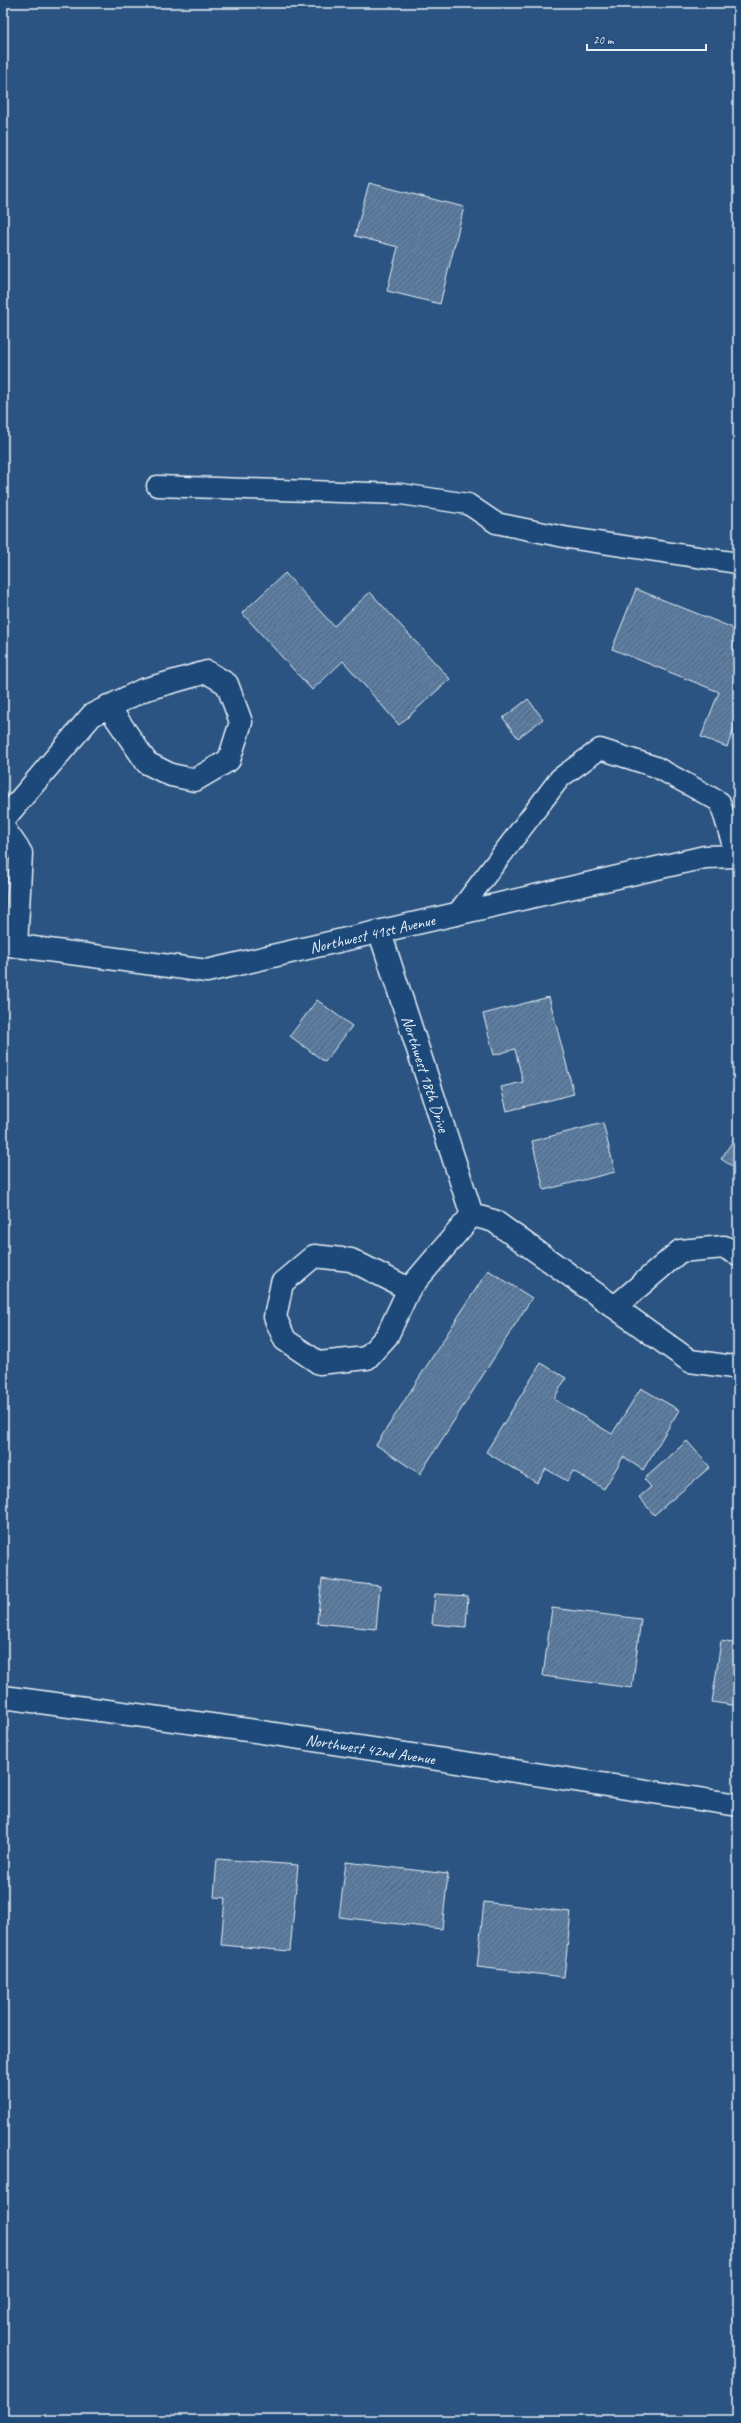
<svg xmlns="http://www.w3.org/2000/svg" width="741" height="2423" font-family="Caveat,sans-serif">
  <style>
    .building { fill: url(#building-hatch); stroke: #e8f1f8 }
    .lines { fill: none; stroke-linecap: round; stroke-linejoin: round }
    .lane-casing { stroke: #e8f1f8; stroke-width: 23 }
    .street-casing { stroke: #e8f1f8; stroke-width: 25 }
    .lane { stroke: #1f4a7a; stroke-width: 20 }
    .street { stroke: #1f4a7a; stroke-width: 22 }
    .labels { text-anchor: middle; stroke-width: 3; stroke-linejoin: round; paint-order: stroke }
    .street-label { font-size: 16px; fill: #e8f1f8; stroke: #1f4a7a }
  </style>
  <defs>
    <pattern id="building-hatch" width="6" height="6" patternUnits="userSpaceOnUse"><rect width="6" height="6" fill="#5d7da1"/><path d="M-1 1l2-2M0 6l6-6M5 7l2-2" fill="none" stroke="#53657a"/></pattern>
  </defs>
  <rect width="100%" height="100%" fill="#2b5482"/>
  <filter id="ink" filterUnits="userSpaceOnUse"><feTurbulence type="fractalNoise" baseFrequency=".025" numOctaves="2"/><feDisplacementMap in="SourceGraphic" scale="8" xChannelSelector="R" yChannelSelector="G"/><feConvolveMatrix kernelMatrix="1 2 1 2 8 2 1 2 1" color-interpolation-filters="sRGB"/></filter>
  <g filter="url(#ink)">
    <g class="building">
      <path d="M369,183l95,24 -24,97 -53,-13 11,-44 -43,-11z"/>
      <path d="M285,573l49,53 36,-34 80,87 -51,46 -56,-64 -31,29 -70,-77z"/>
      <path d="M636,589l102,41v89l-11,28 -26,-10 18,-45 -107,-43z"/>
      <path d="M528,699l15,20 -25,19 -15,-20z"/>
      <path d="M549,997l25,97 -67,17 -6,-24 22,-5 -8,-33 -21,6 -11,-41z"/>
      <path d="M317,1000l35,26 -27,36 -35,-26z"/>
      <path d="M603,1123l12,49 -71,18 -12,-49z"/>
      <path d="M738,1133v37l-17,-11z"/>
      <path d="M488,1270l44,28 -112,176 -44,-29z"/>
      <path d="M541,1363l25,15 -12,21 58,35 29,-46 38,22 -36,60 -20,-13 -19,32 -31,-18 -6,10 -21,-12 -9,14 -51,-31z"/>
      <path d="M687,1441l23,26 -56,48 -15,-18 12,-10 -7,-8z"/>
      <path d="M322,1579l58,7 -4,43 -59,-6z"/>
      <path d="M435,1594l33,2 -2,31 -34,-3z"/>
      <path d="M552,1608l89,11 -9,69 -89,-12z"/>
      <path d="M721,1641l17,3v62l-26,-4z"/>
      <path d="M217,1859l81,6 -8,86 -69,-6 4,-47 -11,-1z"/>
      <path d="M346,1862l102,12 -6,55 -103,-12z"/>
      <path d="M484,1902l87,10 -7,65 -87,-10z"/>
    </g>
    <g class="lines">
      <defs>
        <g id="lane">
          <path d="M157,486l244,8 67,10 28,19 73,15 169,25"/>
          <path d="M456,915l104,-137 40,-29 56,18 64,35 16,54"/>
        </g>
        <g id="street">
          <path d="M3,820l89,-105 51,-25 64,-18 20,12 14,38 -12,38 -34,20 -24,-5 -24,-12 -39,-57"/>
          <path d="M3,827l18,26 -5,93"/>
          <path id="s1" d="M380,933l92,282"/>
          <path id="s2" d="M3,944l204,27 498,-114 33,-1"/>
          <path d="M409,1289l-58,-29 -37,-4 -32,27 -7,34 10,23 34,23 48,-5 20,-22 22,-47 63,-74 22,6 196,140 43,6 5,-3"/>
          <path d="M615,1307l65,-56 44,-4 14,7"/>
          <path id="s3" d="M3,1697l245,33 490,75"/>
        </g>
      </defs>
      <use href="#lane" class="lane-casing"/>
      <use href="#street" class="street-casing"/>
      <use href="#lane" class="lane"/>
      <use href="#street" class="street"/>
    </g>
  </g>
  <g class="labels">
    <g class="street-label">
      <text dy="6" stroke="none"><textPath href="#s2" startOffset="375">Northwest 41st Avenue</textPath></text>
      <text dy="6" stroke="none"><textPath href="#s1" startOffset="148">Northwest 18th Drive</textPath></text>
      <text dy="6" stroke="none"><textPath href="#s3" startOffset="371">Northwest 42nd Avenue</textPath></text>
    </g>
  </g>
  <rect width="741" height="2423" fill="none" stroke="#1f4a7a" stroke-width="16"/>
  <rect x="8" y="8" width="725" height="2407" fill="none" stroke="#e8f1f8" stroke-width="1.5" filter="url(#ink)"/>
  <path d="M587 44v6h119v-6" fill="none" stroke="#e8f1f8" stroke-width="2"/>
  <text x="593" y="44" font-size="12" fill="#e8f1f8" stroke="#1f4a7a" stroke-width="3" paint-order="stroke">20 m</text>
</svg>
